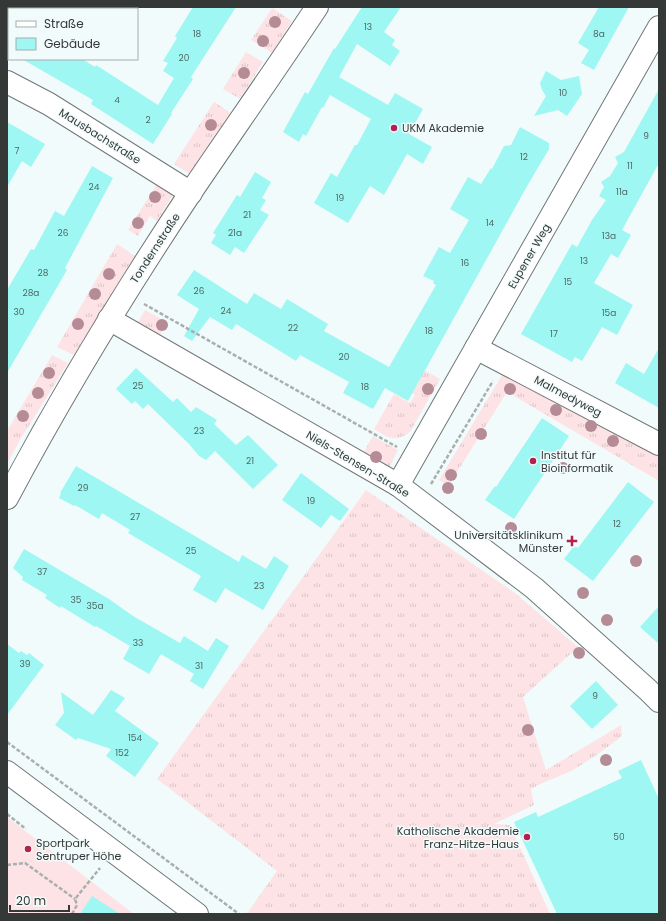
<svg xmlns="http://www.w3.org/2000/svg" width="666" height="921" font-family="Poppins,sans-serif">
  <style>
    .grass { fill: url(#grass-tufts) }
    .pitch { fill: #fde3e6 }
    .building { fill: #9ef7f2 }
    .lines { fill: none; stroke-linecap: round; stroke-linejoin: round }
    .minor-casing { stroke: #707877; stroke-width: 24 }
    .path { stroke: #a8afaf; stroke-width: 2.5; stroke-dasharray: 4 2; stroke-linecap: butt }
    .minor { stroke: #fff; stroke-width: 22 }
    .tree { fill: #b58b96 }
    .poi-dot { fill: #b3224f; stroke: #f2fbfb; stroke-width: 1.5 }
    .labels { text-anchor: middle; stroke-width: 3; stroke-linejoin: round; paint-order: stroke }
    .number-label { font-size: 9px; fill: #4e6866 }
    .poi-label { font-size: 11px; fill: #343837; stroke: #f2fbfb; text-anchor: start }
    .street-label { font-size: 11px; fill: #343837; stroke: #f2fbfb }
  </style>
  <defs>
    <pattern id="grass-tufts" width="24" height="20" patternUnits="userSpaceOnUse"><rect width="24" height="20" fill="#fde3e6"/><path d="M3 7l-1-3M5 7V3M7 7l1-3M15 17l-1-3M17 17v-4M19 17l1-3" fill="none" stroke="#d9c4c6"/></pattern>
  </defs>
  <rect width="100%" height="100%" fill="#f2fbfb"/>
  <g class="grass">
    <path d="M272,8l20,13 -20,32 -21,-13z"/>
    <path d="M246,52l17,10 -23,37 -17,-10z"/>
    <path d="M214,102l17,11 -40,62 -17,-11z"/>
    <path d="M157,184l16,10 -16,27 -7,-5 -12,20 -10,-6z"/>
    <path d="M117,244l18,12 -61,99 -17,-8z"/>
    <path d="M145,310l22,12 -11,19 -21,-13z"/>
    <path d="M52,355l16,8 -48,77 -13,24v-33z"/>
    <path d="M412,363l28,16 -30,53c-16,11 -21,6 -36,-3l20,-35 16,9 5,-8 -3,-2 8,-13 -14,-7z"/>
    <path d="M505,370l154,87v24l-152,-89 -58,93 -10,-5z"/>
    <path d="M373,436l25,14 -10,20 -26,-15z"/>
    <path d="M366,490l149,103 63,54 -55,50 23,73 75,-45 1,11c-15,12 -32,24 -49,34 -14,7 -29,11 -42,19l3,16 -40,19 16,1 40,89h-306l4,-2 29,-41 -120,-92z"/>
  </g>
  <path class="pitch" d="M7,817l127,97h-127z"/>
  <g class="building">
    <path d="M193,7h43l-45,70 2,2 -22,34 1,1 -19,30 -62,-40 2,-4 -71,-41h60l13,8 1,-2 62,40 16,-27 -11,-7 5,-8 -5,-2 14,-23 -2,-2z"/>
    <path d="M362,7h39l-17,25 11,8 -3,5 8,6 -10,15 -33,-22 -18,33 49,28 7,-12 28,16 -14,25 23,13 -9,17 -16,-10 -23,41 -14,-9 -22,37 -34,-20 17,-30 6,4 18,-32h2l14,-26 -41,-24 -7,13 -1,-1 -16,29 -3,-2 -4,8 -16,-10 22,-40 3,2 26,-46 1,1z"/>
    <path d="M599,7h30l-35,63 -13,-7 8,-13 -11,-7z"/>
    <path d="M546,71l15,9 18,-4 3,18 -15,22 -9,-6 -24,6 12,-20 -4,-6 -2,-7z"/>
    <path d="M659,89v74l-37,67 9,5 -13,23 -7,-4 -17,29 39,22 -16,30 -15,-8 -20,34 -7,-4 -3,5 -51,-28 51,-90 5,3 15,-27 14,-20 -7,-4 5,-9 -3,-5 9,-6 8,-13 -3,-6 9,-5z"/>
    <path d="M7,122l38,22 -14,23 -9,-6 -15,26z"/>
    <path d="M520,127l29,16v6l-23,39 -118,213 -23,-13 -12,21 -30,-16 6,-11 -49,-27 -4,6 -60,-37 -4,6 -22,-13 -18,24 -8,-5 15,-27 -22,-14 17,-25 53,34 7,-11 27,16 6,-10 41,25 -4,7 65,36 47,-82 -3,-2 1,-2 -11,-5 16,-29 11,6 19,-33 -19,-11 18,-32 13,7 10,-16 1,1 12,-23 7,-1z"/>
    <path d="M92,166l21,12 -48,90 2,2 -60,103v-83l24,-41 3,1 21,-39 9,5z"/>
    <path d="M255,172l16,10 -9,16 4,2 -6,10 9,5 -25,38 -9,-6 -5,8 -19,-12 5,-8 -3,-2 24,-38 3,2z"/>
    <path d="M659,348v60l-44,-25 11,-20 18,11z"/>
    <path d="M136,368l37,34 4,-4 14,14 5,-5 21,13 -3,4 22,21 12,-10 30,30 -25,24 -38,-38 -9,9 -7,-4 -10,-12 -41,-40 -5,5 -8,-8 -3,3 -16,-15z"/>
    <path d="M542,418l27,18 -55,83 -29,-19 10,-14 1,1z"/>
    <path d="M76,466l163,96 3,-7 24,14 8,-13 15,10 -26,44 -38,-22 -9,15 -23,-13 8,-14 -73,-43 2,-3 -28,-17 -3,6 -24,-14 -1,1 -15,-8 2,-5h-1z"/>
    <path d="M301,473l48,36 -9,12 -9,-6 -10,13 -39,-28z"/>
    <path d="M628,482l26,20 -61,79 -29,-22 10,-13 4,2z"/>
    <path d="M24,549l85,50 24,17 47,27 4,-7 24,15 8,-13 13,8 -26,43 -13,-8 4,-7 -33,-20 -12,20 -26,-15 7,-13 -34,-20 -1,1 -34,-21 -1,2 -15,-10 2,-3 -25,-15 1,-3 -10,-9z"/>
    <path d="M659,606v38l-19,-17z"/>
    <path d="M7,644l12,9 2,-2 6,4 2,-2 15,12 -37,50z"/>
    <path d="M596,681l22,24 -26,24 -22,-23z"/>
    <path d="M111,690l14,8 -10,13 44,32 -24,34 -29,-21 5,-7 -33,-11 -2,2 -21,-15 9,-12 -3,-21 32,23z"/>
    <path d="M641,760l18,39v115h-102l-43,-92 22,-10 2,5 84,-39 -4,-7z"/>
    <path d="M92,896l28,18h-40z"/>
  </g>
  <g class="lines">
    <defs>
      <g id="minor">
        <path d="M7,82l42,22 142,89"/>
        <path d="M109,319l289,166 136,103 114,102 11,11"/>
        <path d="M476,348l183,96"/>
        <path d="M398,485l261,-458"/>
        <path d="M7,498c56,-105 118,-207 184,-306 42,-62 85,-123 126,-185"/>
        <path d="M7,772l190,142"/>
      </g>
    </defs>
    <use href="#minor" class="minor-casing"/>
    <g class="path">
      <path d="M144,304l253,143"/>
      <path d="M431,484l62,-103"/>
      <path d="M7,742l232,172"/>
      <path d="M7,814l19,15"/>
      <path d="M7,865l18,-2 50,36"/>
      <path d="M72,914l5,-9 -2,-6 25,-31"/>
    </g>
    <use href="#minor" class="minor"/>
  </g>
  <g class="tree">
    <circle cx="275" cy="22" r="6"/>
    <circle cx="263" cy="41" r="6"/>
    <circle cx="244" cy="73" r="6"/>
    <circle cx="211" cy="125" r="6"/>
    <circle cx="155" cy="197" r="6"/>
    <circle cx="138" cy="223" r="6"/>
    <circle cx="109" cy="274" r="6"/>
    <circle cx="95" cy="294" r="6"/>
    <circle cx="78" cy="324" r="6"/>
    <circle cx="162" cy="325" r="6"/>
    <circle cx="49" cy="373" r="6"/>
    <circle cx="428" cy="389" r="6"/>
    <circle cx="510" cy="389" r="6"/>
    <circle cx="38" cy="393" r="6"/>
    <circle cx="556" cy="410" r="6"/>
    <circle cx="23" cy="416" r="6"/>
    <circle cx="591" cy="426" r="6"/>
    <circle cx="481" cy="434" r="6"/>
    <circle cx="613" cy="441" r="6"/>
    <circle cx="376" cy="457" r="6"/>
    <circle cx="563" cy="468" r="6"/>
    <circle cx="451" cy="475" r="6"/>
    <circle cx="448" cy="488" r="6"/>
    <circle cx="511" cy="528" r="6"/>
    <circle cx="636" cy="561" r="6"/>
    <circle cx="583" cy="593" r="6"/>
    <circle cx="607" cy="620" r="6"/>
    <circle cx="579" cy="653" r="6"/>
    <circle cx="528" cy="730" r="6"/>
    <circle cx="606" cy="760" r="6"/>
  </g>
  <g class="poi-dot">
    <circle cx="394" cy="128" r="4"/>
    <circle cx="533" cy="461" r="4"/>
    <path d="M570 535h4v4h4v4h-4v4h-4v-4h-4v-4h4z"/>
    <circle cx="527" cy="837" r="4"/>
    <circle cx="28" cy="849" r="4"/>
  </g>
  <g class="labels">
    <g class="number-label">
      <text x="368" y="30">13</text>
      <text x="197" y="37">18</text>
      <text x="599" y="37">8a</text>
      <text x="184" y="61">20</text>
      <text x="563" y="96">10</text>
      <text x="117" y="103">4</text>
      <text x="148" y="123">2</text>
      <text x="646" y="139">9</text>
      <text x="17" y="154">7</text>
      <text x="524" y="160">12</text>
      <text x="630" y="169">11</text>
      <text x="94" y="190">24</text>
      <text x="622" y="195">11a</text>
      <text x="340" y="201">19</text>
      <text x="247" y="218">21</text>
      <text x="490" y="226">14</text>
      <text x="63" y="236">26</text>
      <text x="235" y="236">21a</text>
      <text x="609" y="239">13a</text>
      <text x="584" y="264">13</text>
      <text x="465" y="266">16</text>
      <text x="43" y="276">28</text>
      <text x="568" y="285">15</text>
      <text x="199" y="294">26</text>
      <text x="31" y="296">28a</text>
      <text x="226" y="314">24</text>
      <text x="19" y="315">30</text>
      <text x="609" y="316">15a</text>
      <text x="293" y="331">22</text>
      <text x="429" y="334">18</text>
      <text x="554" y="337">17</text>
      <text x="344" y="360">20</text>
      <text x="138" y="389">25</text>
      <text x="365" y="390">18</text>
      <text x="199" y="434">23</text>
      <text x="250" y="464">21</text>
      <text x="83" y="491">29</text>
      <text x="311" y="504">19</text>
      <text x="135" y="520">27</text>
      <text x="617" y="527">12</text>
      <text x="191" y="554">25</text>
      <text x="42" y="575">37</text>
      <text x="259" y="589">23</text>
      <text x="76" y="603">35</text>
      <text x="95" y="609">35a</text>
      <text x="138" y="646">33</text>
      <text x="25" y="667">39</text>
      <text x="199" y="669">31</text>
      <text x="595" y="699">9</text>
      <text x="135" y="741">154</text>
      <text x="122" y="756">152</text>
      <text x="619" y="840">50</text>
    </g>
    <g class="poi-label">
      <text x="402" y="132">UKM Akademie</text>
      <text x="541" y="459">Institut für<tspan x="541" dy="13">Bioinformatik</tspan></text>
      <text x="563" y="539" text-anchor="end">Universitätsklinikum<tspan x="563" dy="13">Münster</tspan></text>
      <text x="519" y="835" text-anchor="end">Katholische Akademie<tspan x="519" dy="13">Franz-Hitze-Haus</tspan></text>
      <text x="36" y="847">Sportpark<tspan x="36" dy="13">Sentruper Höhe</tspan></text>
    </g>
    <g class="street-label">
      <text transform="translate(100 136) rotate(32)" y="4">Mausbachstraße</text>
      <text transform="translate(155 248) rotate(-57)" y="4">Tondernstraße</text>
      <text transform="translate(529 256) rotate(-60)" y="4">Eupener Weg</text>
      <text transform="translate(568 396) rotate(28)" y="4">Malmedyweg</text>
      <text transform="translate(358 464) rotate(31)" y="4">Niels-Stensen-Straße</text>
    </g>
  </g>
  <rect width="666" height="921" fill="none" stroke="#343837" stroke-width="16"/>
  <rect x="8" y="8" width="130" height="52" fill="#f2fbfb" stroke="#a6adad"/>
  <rect x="16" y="21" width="20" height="6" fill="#ffffff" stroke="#a6adad"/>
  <text x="44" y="28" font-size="12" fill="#343837">Straße</text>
  <rect x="16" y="38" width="20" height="12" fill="#9ef7f2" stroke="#a6adad"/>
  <text x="44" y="48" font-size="12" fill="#343837">Gebäude</text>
  <path d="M10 905v6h59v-6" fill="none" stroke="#343837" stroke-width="2"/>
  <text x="16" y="905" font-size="12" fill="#343837" stroke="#f2fbfb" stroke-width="3" paint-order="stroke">20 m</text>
</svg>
